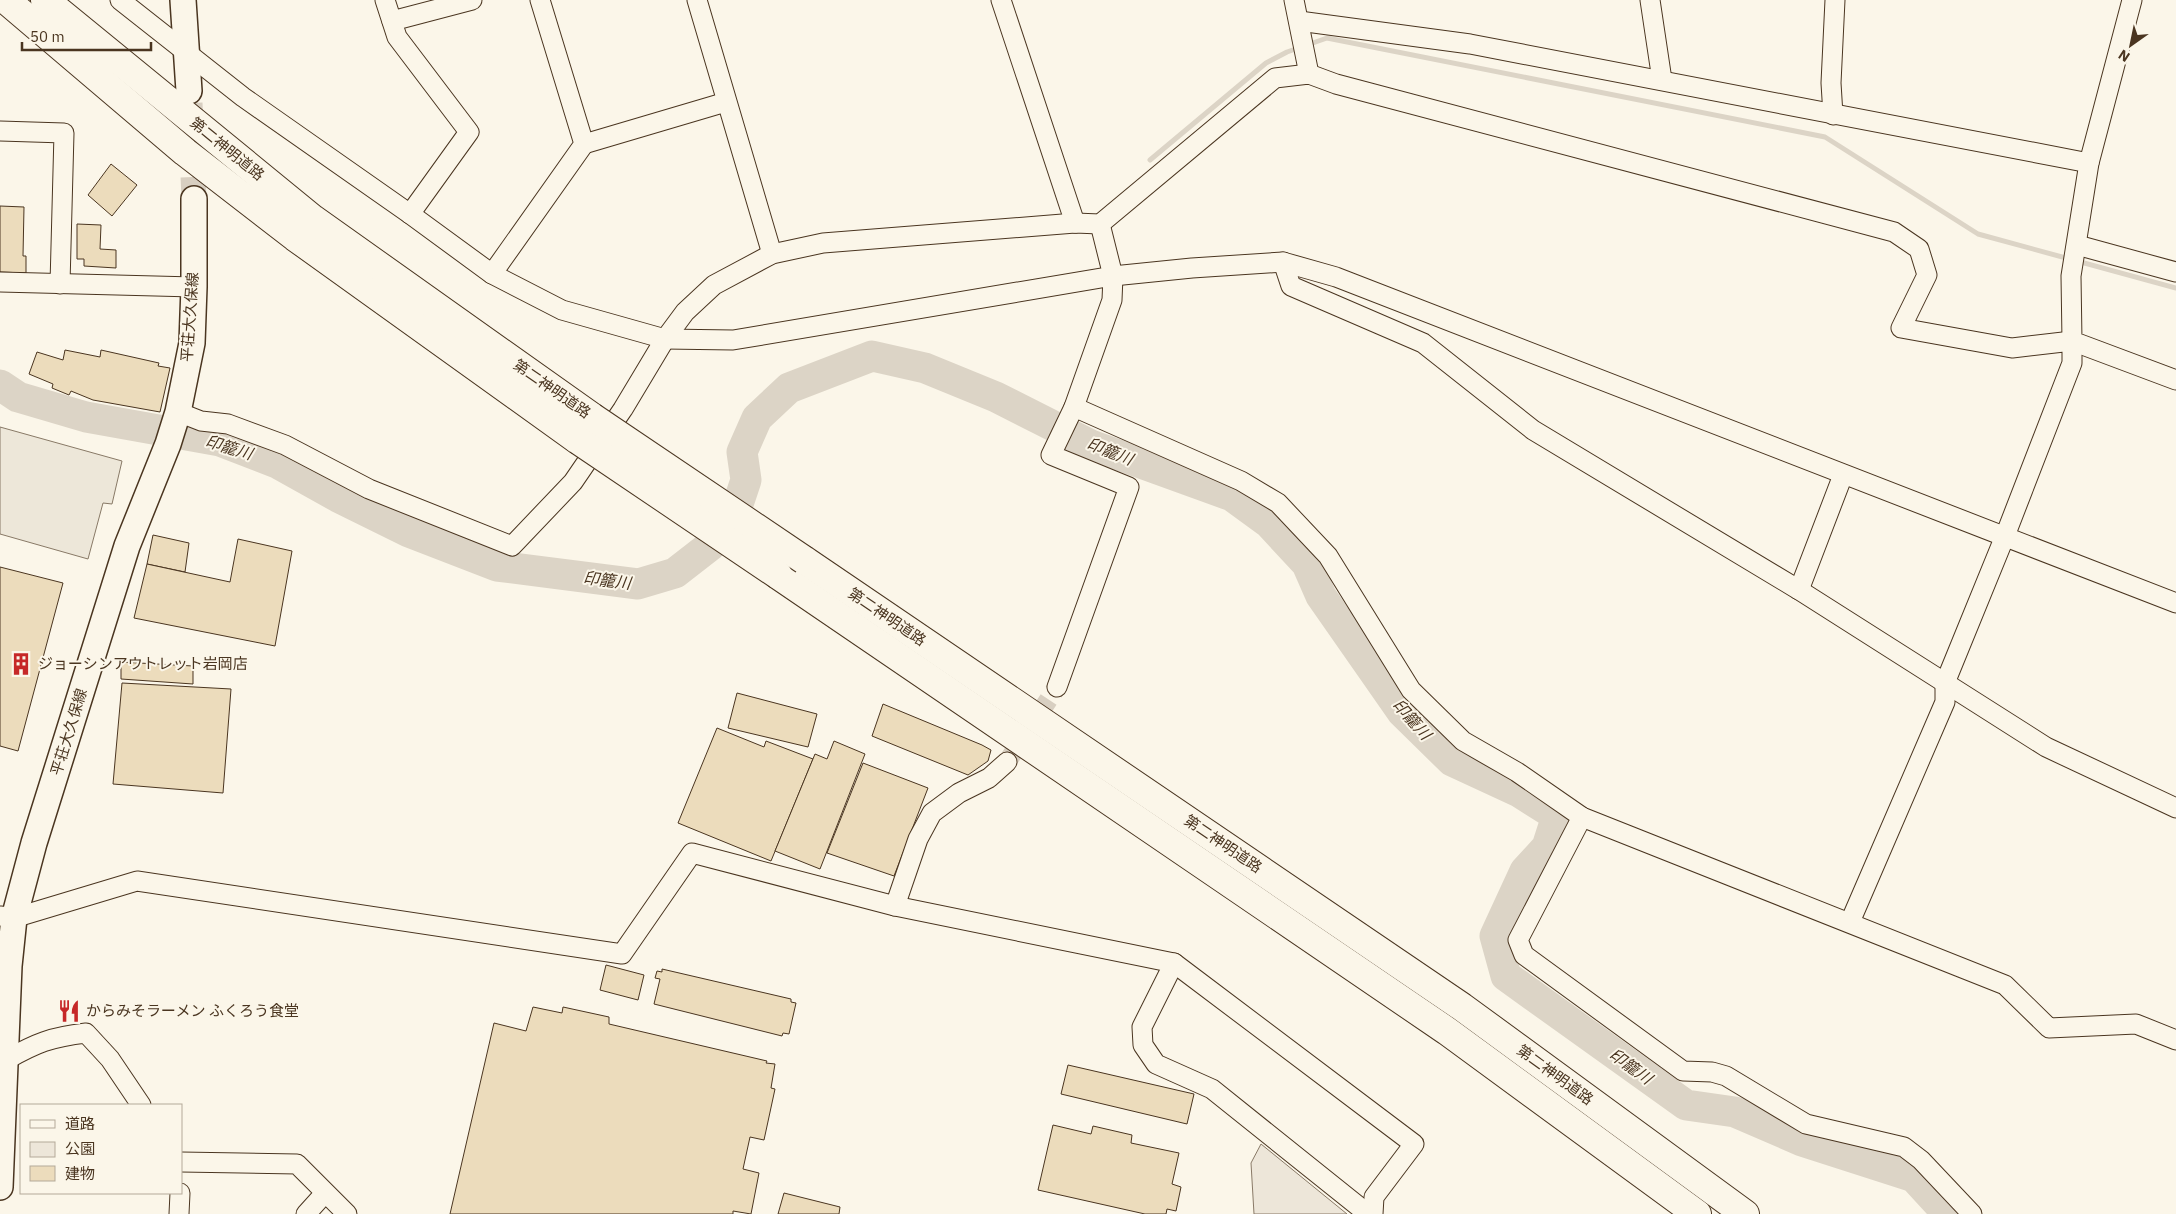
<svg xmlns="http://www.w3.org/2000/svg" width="2176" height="1214" font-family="'IBM Plex Sans','Noto Sans JP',sans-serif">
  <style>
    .green { fill: #ede6d9; stroke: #887966 }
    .parking { fill: #ede7d9; stroke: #887966 }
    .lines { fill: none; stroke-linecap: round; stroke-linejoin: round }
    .stream { stroke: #dcd4c6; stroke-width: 5 }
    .river { stroke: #dcd4c6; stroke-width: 31 }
    .building { fill: #ecdcbc; stroke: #4a3520 }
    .minor-tunnel { stroke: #d8cfc1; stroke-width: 19; stroke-dasharray: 19 9; stroke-linecap: butt }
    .major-tunnel { stroke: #d8cfc1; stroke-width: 25; stroke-dasharray: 25 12; stroke-linecap: butt }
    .minor-casing { stroke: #4a3520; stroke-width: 21 }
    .major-casing { stroke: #4a3520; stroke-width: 28 }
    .highway-casing { stroke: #4a3520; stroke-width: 30 }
    .minor { stroke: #fbf6e9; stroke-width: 19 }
    .major { stroke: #fbf6e9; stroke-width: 25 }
    .highway { stroke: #fbf6e9; stroke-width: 28 }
    .highway-bridge-casing { stroke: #4a3520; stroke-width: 30; stroke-linecap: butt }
    .highway-bridge { stroke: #fbf6e9; stroke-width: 28 }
    .labels { text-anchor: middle; stroke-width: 4; stroke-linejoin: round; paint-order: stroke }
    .street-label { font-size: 15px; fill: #4a3520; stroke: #fbf6e9 }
    .poi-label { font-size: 15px; fill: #4a3520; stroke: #fbf6e9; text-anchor: start }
    .water-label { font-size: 16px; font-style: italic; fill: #4a3520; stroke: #fbf6e9 }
  </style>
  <rect width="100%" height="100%" fill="#fbf6e9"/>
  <path class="green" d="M1261,1144l86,70h-93l-3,-51z"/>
  <path class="parking" d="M0,427l122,34 -10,43 -9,-1 -15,56 -88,-25z"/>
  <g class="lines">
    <path class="stream" d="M1150,160l116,-97 21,-11 40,-14 498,99 153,97 198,54"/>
    <path class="river" d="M0,385l18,12 68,20 134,24 57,22 61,34 71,35 88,34 141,18 37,-11 36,-28 28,-44 7,-21 -4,-28 15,-34 32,-30 83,-32 53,12 71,29 95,48 141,51 37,27 38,41 14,32 81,116 50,49 67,31 38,24 -10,31 -22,24 -30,65 11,40 180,129 49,7 67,29 112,36 34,37"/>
  </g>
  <g class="building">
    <path d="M111,164l26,21 -25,31 -24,-21z"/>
    <path d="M0,206l24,1 -1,49h3v17l-26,-1z"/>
    <path d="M77,224l24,1 -1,24 16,1v18l-32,-2v-7h-7z"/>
    <path d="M65,350l35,7 1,-7 58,13 -1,3 12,2 -10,44 -67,-12 -22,-9 -2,4 -17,-7 1,-4 -24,-10 8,-22 26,8z"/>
    <path d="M153,535l36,8 -4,29 -38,-8z"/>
    <path d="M238,539l54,12 -17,95 -141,-28 13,-54 83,18z"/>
    <path d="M0,567l63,16 -45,168 -18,-5z"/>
    <path d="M121,662l72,4v18l-72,-5z"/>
    <path d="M122,683l109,6 -8,104 -110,-9z"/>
    <path d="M737,693l80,21 -9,33 -80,-19z"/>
    <path d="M883,704l99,41 9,5 -3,11 -20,14 -96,-39z"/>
    <path d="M717,728l47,19 2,-6 47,18 -42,102 -93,-38z"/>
    <path d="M834,741l31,13 -45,115 -45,-18 40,-97 12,5z"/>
    <path d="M863,763l65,25 -34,88 -67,-23z"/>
    <path d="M606,965l38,10 -6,25 -38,-10z"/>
    <path d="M662,969l129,30v3l5,1 -7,31 -6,-1 -1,3 -128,-32 6,-25 -5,-1 2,-7 5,1z"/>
    <path d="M533,1007l29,6 1,-6 46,10v7l158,37 -1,2 9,1 -4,24 4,1 -11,51 -14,-3 -7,32 16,4 -8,41 -18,-3v3h-283l44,-191 32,8z"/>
    <path d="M1068,1065l126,29 -7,30 -126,-30z"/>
    <path d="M1053,1125l38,9 2,-8 39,9 -1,8 48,10 -7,31 9,3 -5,24 -9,-2 -1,5h-21l-107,-24z"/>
    <path d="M784,1193l56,14 -1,7h-61z"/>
  </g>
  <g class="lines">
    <path class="minor-tunnel" d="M1007,762l50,-75"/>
    <path class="major-tunnel" d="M190,103l4,96"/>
    <defs>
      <g id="minor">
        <path d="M120,0l123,97 167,117 82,60 70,36 103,29 68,1 380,-64 79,-8 91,-6 53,15 840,326"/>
        <path d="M385,0l12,37 72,95 -59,82"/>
        <path d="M697,0l75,254"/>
        <path d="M1001,0l74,223"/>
        <path d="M1294,0l15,74"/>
        <path d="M1650,0l12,80"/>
        <path d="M2132,0l-43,163 -18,113 1,65 104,39"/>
        <path d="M392,21l80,-21"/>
        <path d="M1299,21l171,23 619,119"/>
        <path d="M1833,115l-2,-32 4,-83"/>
        <path d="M0,131l64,2 -4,151"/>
        <path d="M584,144l142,-42"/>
        <path d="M2077,245l99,27"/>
        <path d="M1283,262l8,24 132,57 110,87 266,160 247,157 130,61"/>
        <path d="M492,274l92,-130 -44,-144"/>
        <path d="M0,282l194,5"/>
        <path d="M1074,407l167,74 37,22 50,53 83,134 52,51 54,31 65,45 423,168 44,43 87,-4 40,16"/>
        <path d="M178,412l23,9 27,3 57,21 84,44 143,57 61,-64 50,-73 42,-70 20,-27 29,-27 58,-31 51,-11 252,-20 25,1 175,-146 34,-4 27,10 558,148 25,17 8,26 -26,53 111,20 60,-7v22l-67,173 -60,147v19l-95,220"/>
        <path d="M1799,590l44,-115"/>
        <path d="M1057,687l72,-200 -78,-32 23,-48 38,-107 1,-24 -13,-52"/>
        <path d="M1582,817l-64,123 6,15 159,116 29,1 14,4 80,48 98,23 17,13 51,54"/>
        <path d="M895,906l23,-67 14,-26 27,-20 30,-15 18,-16"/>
        <path d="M0,916l14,2 123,-37 485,73 70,-101 203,53 279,57 240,181 -40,53 -1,17"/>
        <path d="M1174,963l-32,64 1,18 13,19 56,25 156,125"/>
        <path d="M6,1060c30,-17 45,-23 80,-27l24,26 31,46"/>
        <path d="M181,1162l116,2 50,50"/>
        <path d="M179,1214l1,-21"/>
        <path d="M306,1214l19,-21"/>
      </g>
      <g id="major">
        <path d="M183,0l6,91"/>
        <path d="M0,1187l9,-221 5,-48 20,-75 93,-297 41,-102 10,-32 14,-69 2,-56v-88"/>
      </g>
      <g id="highway">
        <path d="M6,0l179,152 110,85 283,203"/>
        <path d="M45,0l268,219 279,198"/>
        <path d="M804,560l658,447 283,207"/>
        <path d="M778,575l669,456 250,183"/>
      </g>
    </defs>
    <use href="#minor" class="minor-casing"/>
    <use href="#major" class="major-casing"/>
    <use href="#highway" class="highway-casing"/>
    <use href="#minor" class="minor"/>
    <use href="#major" class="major"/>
    <use href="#highway" class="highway"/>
    <defs>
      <g id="highway-bridge">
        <path d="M592,417l212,143"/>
        <path d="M578,440l200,135"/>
      </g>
    </defs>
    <use href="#highway-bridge" class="highway-bridge-casing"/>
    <use href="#highway-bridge" class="highway-bridge"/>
  </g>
  <defs>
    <symbol id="building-bare" viewBox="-9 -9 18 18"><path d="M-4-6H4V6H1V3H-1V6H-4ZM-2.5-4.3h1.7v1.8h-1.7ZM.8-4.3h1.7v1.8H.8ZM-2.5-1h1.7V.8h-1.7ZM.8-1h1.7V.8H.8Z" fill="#c62828" stroke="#fbf6e9" stroke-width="2.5" paint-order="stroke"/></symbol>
    <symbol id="restaurant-bare" viewBox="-9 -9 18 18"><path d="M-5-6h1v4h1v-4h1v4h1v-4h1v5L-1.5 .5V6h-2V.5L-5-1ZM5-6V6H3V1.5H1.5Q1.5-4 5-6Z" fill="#c62828" stroke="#fbf6e9" stroke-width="2.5" paint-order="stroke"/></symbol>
  </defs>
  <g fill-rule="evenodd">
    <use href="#building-bare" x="5" y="648" width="32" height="32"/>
    <use href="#restaurant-bare" x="53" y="995" width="32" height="32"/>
  </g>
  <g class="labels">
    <g class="street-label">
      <text transform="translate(227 149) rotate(39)" y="5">第二神明道路</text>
      <text transform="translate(190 317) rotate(-86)" y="5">平荘大久保線</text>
      <text transform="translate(552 389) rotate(35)" y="5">第二神明道路</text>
      <text transform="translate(887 617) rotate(34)" y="5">第二神明道路</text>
      <text transform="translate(69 732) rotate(-73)" y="5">平荘大久保線</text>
      <text transform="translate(1223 844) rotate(34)" y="5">第二神明道路</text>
      <text transform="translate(1555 1075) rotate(36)" y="5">第二神明道路</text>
    </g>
    <g class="poi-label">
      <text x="38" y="669">ジョーシンアウトレット岩岡店</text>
      <text x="86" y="1016">からみそラーメン ふくろう食堂</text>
    </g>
    <g class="water-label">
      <text transform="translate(229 447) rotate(17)" y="6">印籠川</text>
      <text transform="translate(1110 451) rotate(21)" y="6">印籠川</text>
      <text transform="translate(607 580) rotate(7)" y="6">印籠川</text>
      <text transform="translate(1412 719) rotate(48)" y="6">印籠川</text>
      <text transform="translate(1631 1066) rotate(36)" y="6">印籠川</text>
    </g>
  </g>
  <rect x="20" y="1104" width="162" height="90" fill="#fbf6e9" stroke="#b4a999"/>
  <rect x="30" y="1120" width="25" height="8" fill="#fbf6e9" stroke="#b4a999"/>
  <text x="65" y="1129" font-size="15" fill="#4a3520">道路</text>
  <rect x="30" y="1142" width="25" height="15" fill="#ede6d9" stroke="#b4a999"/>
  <text x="65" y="1154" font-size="15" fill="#4a3520">公園</text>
  <rect x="30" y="1166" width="25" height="15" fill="#ecdcbc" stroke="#b4a999"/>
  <text x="65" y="1179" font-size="15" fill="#4a3520">建物</text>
  <g transform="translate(2131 45) rotate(213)" stroke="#fbf6e9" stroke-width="4" paint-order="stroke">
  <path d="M0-4L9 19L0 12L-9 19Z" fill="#4a3520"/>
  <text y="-8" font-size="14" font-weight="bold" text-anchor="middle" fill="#4a3520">N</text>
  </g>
  <path d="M22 42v8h129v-8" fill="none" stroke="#4a3520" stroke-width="2.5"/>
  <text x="30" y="42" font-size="15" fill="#4a3520" stroke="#fbf6e9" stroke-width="4" paint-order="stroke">50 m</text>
</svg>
